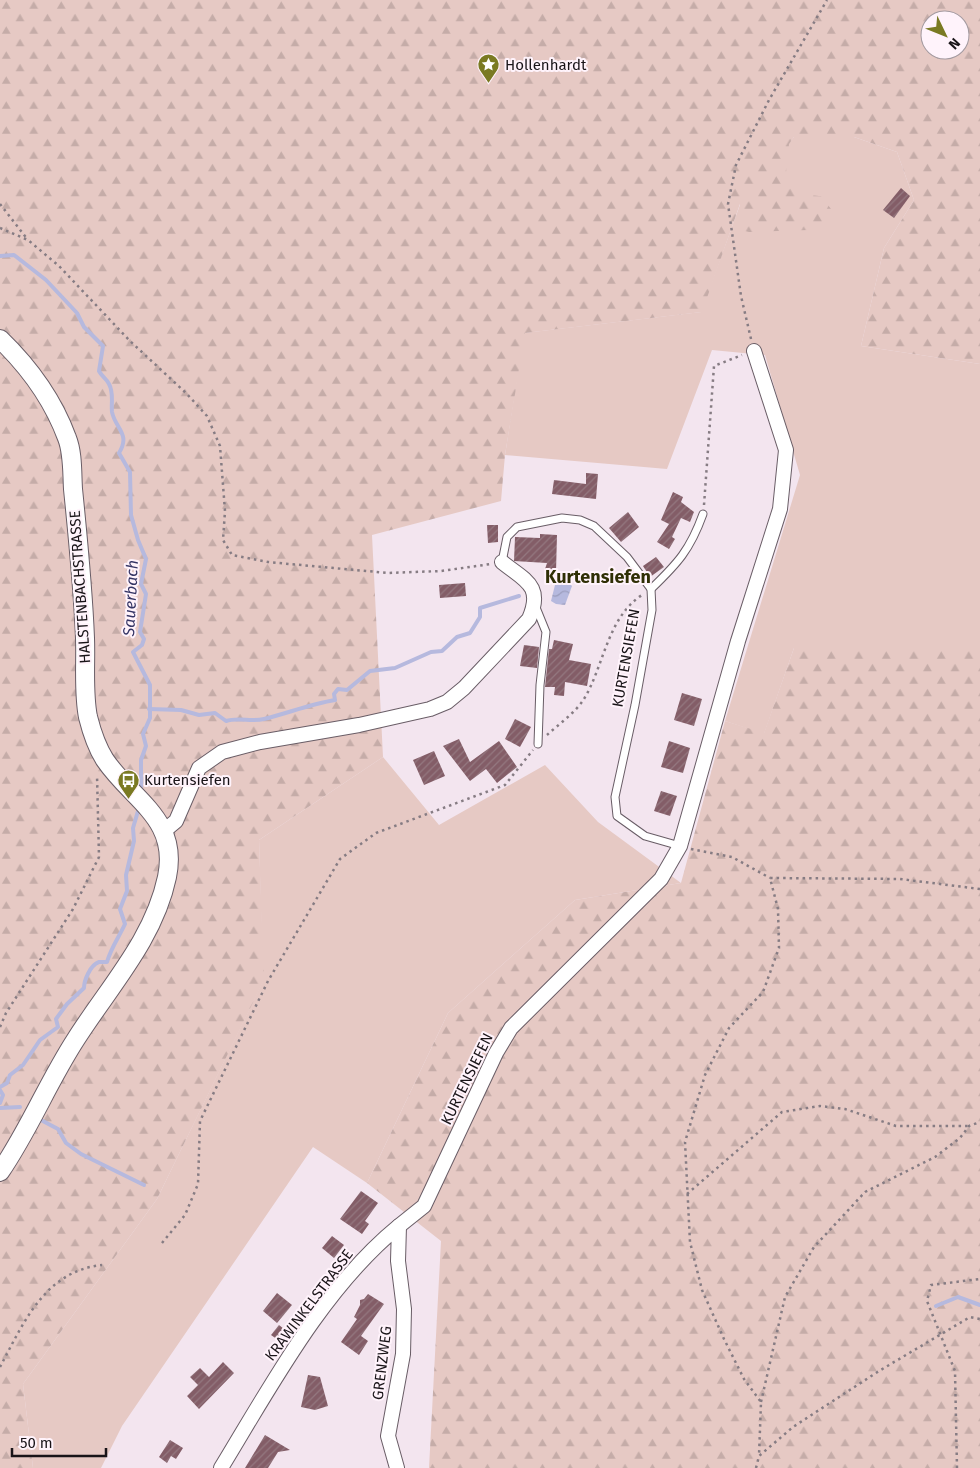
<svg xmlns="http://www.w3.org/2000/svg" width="980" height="1468" font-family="'Fira Sans',sans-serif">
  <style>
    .grass { fill: #e6c9c4 }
    .forest { fill: url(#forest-firs); fill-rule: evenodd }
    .water { fill: url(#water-waves) }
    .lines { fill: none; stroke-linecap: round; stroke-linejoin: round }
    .stream { stroke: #b6b9de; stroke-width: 4 }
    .building { fill: url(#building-hatch) }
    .service-casing { stroke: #695d66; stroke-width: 9 }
    .minor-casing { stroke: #695d66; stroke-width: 16 }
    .tertiary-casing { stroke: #695d66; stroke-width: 20 }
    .path { stroke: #867c83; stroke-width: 2.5; stroke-dasharray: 2.5 4; stroke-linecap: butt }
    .service { stroke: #fff; stroke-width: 7 }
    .minor { stroke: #fff; stroke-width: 14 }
    .tertiary { stroke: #fff; stroke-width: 18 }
    .labels { text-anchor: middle; stroke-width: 4; stroke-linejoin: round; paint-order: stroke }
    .poi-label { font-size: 15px; fill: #191418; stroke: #fff3fb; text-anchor: start }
    .street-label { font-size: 15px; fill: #191418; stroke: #fff3fb }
    .water-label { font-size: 16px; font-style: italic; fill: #353565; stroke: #fff3fb }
    .quarter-label { font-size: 18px; font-weight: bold; fill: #2f2f05; stroke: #fff3fb }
  </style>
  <defs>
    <pattern id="forest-firs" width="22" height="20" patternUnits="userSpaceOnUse" patternTransform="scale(1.25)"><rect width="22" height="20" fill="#e6c9c4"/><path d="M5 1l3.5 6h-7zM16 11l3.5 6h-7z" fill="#c5aca8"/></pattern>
    <pattern id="water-waves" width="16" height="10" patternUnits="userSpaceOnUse" patternTransform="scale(1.25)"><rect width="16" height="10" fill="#b6b9de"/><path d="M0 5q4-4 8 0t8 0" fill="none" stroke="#9c9ebe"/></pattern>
    <pattern id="building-hatch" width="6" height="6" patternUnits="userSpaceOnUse" patternTransform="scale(1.25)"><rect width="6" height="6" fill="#835d67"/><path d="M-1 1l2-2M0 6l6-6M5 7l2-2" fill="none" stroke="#947880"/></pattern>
  </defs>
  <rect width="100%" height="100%" fill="#f3e5ef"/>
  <g class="grass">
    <path d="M794,137h60l43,15 17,48 -30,48 -23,98 119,18v284h-186l-30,86 -39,-13 75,-246 -35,-120 -53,-5 -45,119 -162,-14 19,-122 177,-21 40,-110z"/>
    <path d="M383,757l56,68 106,-60 53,57 83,61 -106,17 -127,113 -81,170 -54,-36 -191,279 -21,42h-68l-10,-84 134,-185 106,-218 -4,-141z"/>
  </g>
  <g class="forest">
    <path d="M0,0h980v364l-119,-18 23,-98 30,-48 -17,-48 -43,-15h-60l-5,7 -4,38c6,9 26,14 36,14l10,13 -2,13 -20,8 -60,2 -8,-2 -1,-26 -38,108 -177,21 -20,122 -4,46 -129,34 11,222 -124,83 5,140 -107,219 -134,185 10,84h-33zM930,20h30v30h-30z"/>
    <path d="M794,648h186v820h-551l12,-227 -74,-58 81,-170 127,-113 106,-17 44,-162 39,12z"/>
  </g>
  <path class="water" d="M556,581l12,1 4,4 -7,19 -9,-1 -5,-3z"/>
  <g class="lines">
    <g class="stream">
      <path d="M0,256l14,-1 32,25 31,33 7,14 19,19 -4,25c3,6 8,8 10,13 5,9 2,19 3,28 3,16 19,22 7,41l11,19 1,43 7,25 8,19 -5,25 5,10 -6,38 4,7 -2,6 -9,7 17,33v33l-7,16 3,12 -5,14v27"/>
      <path d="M149,709l32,1 18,5 16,-2 11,8c12,-4 25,1 38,-2 24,-6 47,-15 71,-19l-1,-6 4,-5 9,1 23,-19 25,-3 36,-16 11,-1 15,-14 13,-4 10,-16v-9l39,-12"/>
      <path d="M0,1087l7,-4 3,-8 13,-10 17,-25 18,-13 -2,-8 11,-15 17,-16c0,-7 6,-23 15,-26 2,0 5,0 8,0 4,-14 12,-25 18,-38l-5,-15 7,-18 -1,-16 8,-34 -1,-13 5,-17"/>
      <path d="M0,1090l3,5 -3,8"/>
      <path d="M0,1108l20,-1"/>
      <path d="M39,1119l19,10 8,14 15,11 63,31"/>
      <path d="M936,1306l22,-9 22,8"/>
    </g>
  </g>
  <g class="building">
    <path d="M901,188l9,8 -16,22 -11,-8z"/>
    <path d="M586,473l12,1 -2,25 -44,-5 2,-14 32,4z"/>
    <path d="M673,492l10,5 -2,5 13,10 -4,10 -9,-4 -9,19 3,2 -6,10 -12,-7 12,-18 -8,-4z"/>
    <path d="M628,512l11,15 -18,15 -12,-14z"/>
    <path d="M487,525h11v17l-10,1z"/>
    <path d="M540,534l17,1 -1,37 -11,-3 2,-6 -33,-2 1,-24 25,1z"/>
    <path d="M656,557l8,10 -14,10 -7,-11z"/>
    <path d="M465,583l1,13 -26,2 -1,-13z"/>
    <path d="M554,640l19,4 -4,16 22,4 -4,22 -22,-4 -1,14 -10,-1 1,-8h-10l4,-38h3z"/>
    <path d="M524,645l15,2 -2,21 -17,-2z"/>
    <path d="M682,693l20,6 -8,27 -20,-6z"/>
    <path d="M515,719l16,8 -11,20 -15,-8z"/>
    <path d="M459,739l11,23 29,-21 18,26 -20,16 -11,-14 -16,12 -27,-35z"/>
    <path d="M669,741l21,7 -7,25 -22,-6z"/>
    <path d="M434,751l11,25 -21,9 -11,-25z"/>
    <path d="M661,791l16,5 -7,20 -16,-5z"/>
    <path d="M361,1191l17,12 -13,18 4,3 -7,10 -22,-15z"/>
    <path d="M332,1236l12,9 -10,13 -12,-10z"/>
    <path d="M277,1293l15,12 -15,18 -14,-12z"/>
    <path d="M368,1294l16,10 -23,32 7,5 -9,14 -18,-13 16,-23 -3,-2 6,-12v-5l4,-1z"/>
    <path d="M279,1325l10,8 -8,9 -10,-7z"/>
    <path d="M223,1362l11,11 -35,36 -12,-13 11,-11 -8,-8 10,-9 9,9z"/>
    <path d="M308,1375l12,2 8,29 -13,4 -14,-3z"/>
    <path d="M265,1435l25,15 -12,2 -10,16h-23z"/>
    <path d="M170,1440l13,8 -7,11 -5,-3 -4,7 -8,-6z"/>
  </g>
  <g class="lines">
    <defs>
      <g id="service">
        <path d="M502,562l5,-25 10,-10 45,-9 18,2 14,6 33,31 24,32 1,21 -17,95 -20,92 2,19 28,20 35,10"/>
        <path d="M651,589c27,-26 39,-39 52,-75"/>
        <path d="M535,605l11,27 -6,53 -2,59"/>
      </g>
      <g id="minor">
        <path d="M164,831l12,-10 23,-53 23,-16 38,-10 99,-17 71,-16 17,-7 17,-14 65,-69c15,-34 -5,-39 -27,-57"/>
        <path d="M399,1226l25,-20 72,-153 15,-25 150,-149 19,-33 58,-205 42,-132 6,-59 -32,-99"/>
        <path d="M221,1468c50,-82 102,-180 178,-242l-1,35 6,48 -1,45 -15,82 9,32"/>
      </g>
      <path id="tertiary" d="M0,339c29,28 53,61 67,99 6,15 5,35 6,51 5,49 10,99 12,149 1,25 -2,54 3,79 4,16 8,29 17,43 28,41 74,59 62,117 -13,62 -58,110 -91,162 -28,43 -47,91 -76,133"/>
    </defs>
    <use href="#service" class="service-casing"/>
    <use href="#minor" class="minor-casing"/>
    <use href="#tertiary" class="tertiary-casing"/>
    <g class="path">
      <path d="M0,204l28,36"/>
      <path d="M0,228l28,12 31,26 71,75 56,52 21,23 13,30 5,65 -2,29 9,15 36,7 120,11 53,-2 50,-7"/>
      <path d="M751,339l-10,-43 -13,-92 8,-39 33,-65 58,-100"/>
      <path d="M704,505l10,-139 28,-11"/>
      <path d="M547,735c12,-11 28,-22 37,-36 20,-33 23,-81 58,-104"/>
      <path d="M691,849l41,8 38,21"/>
      <path d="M980,889l-80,-10 -130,-1 8,31 1,39 -16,44 -34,36 -24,47 -20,67 5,100 12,48 22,49 20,40 17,23 -2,54 34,-29 86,-56 91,-54 10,2"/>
      <path d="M0,1027l6,-14 67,-104 26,-52 -2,-82"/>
      <path d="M687,1194l95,-82 38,-6 25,3 51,17h73"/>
      <path d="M162,1243l23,-28 13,-31 2,-63 68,-140 72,-122 36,-26 129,-48 28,-35"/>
      <path d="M0,1367c24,-45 45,-96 102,-102"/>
      <path d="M761,1402l24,-105 29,-50 51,-55 70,-35 25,-19 9,-12 11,-4"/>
      <path d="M756,1468l3,-12"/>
      <path d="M957,1468l-2,-97 -28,-70 4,-16 49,-6"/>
    </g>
    <use href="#service" class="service"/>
    <use href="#minor" class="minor"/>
    <use href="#tertiary" class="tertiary"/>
  </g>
  <defs>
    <symbol id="sight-pin" viewBox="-11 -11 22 30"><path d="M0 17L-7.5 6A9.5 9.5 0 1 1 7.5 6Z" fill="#7a7a22" stroke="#fff3fb"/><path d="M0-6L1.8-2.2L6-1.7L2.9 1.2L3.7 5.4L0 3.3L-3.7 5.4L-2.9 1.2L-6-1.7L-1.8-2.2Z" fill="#fff"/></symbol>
    <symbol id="bus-pin" viewBox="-11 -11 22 30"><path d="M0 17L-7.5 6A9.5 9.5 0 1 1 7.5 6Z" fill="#7a7a22" stroke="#fff3fb"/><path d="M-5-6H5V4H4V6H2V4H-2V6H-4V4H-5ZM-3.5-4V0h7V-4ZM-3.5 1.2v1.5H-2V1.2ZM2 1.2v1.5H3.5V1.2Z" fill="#fff"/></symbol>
  </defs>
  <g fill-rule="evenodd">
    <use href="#sight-pin" x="476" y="52" width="25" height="34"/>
    <use href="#bus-pin" x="116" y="768" width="25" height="34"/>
  </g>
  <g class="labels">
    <g class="poi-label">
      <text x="505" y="70">Hollenhardt</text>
      <text x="144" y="785">Kurtensiefen</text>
    </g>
    <g class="street-label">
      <text transform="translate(80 587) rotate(-94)" y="5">HALSTENBACHSTRASSE</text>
      <text transform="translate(626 658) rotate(-80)" y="5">KURTENSIEFEN</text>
      <text transform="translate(467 1079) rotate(-64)" y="5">KURTENSIEFEN</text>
      <text transform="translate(309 1305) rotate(-53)" y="5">KRAWINKELSTRASSE</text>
      <text transform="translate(382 1363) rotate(-83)" y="5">GRENZWEG</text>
    </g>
    <g class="water-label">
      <text transform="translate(130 598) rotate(-87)" y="6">Sauerbach</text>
    </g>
    <g class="quarter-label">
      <text x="598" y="583">Kurtensiefen</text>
    </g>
  </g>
  <g transform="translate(945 35) rotate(133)"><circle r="24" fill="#fff3fb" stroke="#a39aa0"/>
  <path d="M0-4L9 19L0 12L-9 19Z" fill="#7a7a22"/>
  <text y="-8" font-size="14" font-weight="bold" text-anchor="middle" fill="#191418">N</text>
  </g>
  <path d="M12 1448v8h94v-8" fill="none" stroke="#191418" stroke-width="2.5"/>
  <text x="20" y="1448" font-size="15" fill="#191418" stroke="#fff3fb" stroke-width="4" paint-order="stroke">50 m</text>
</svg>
